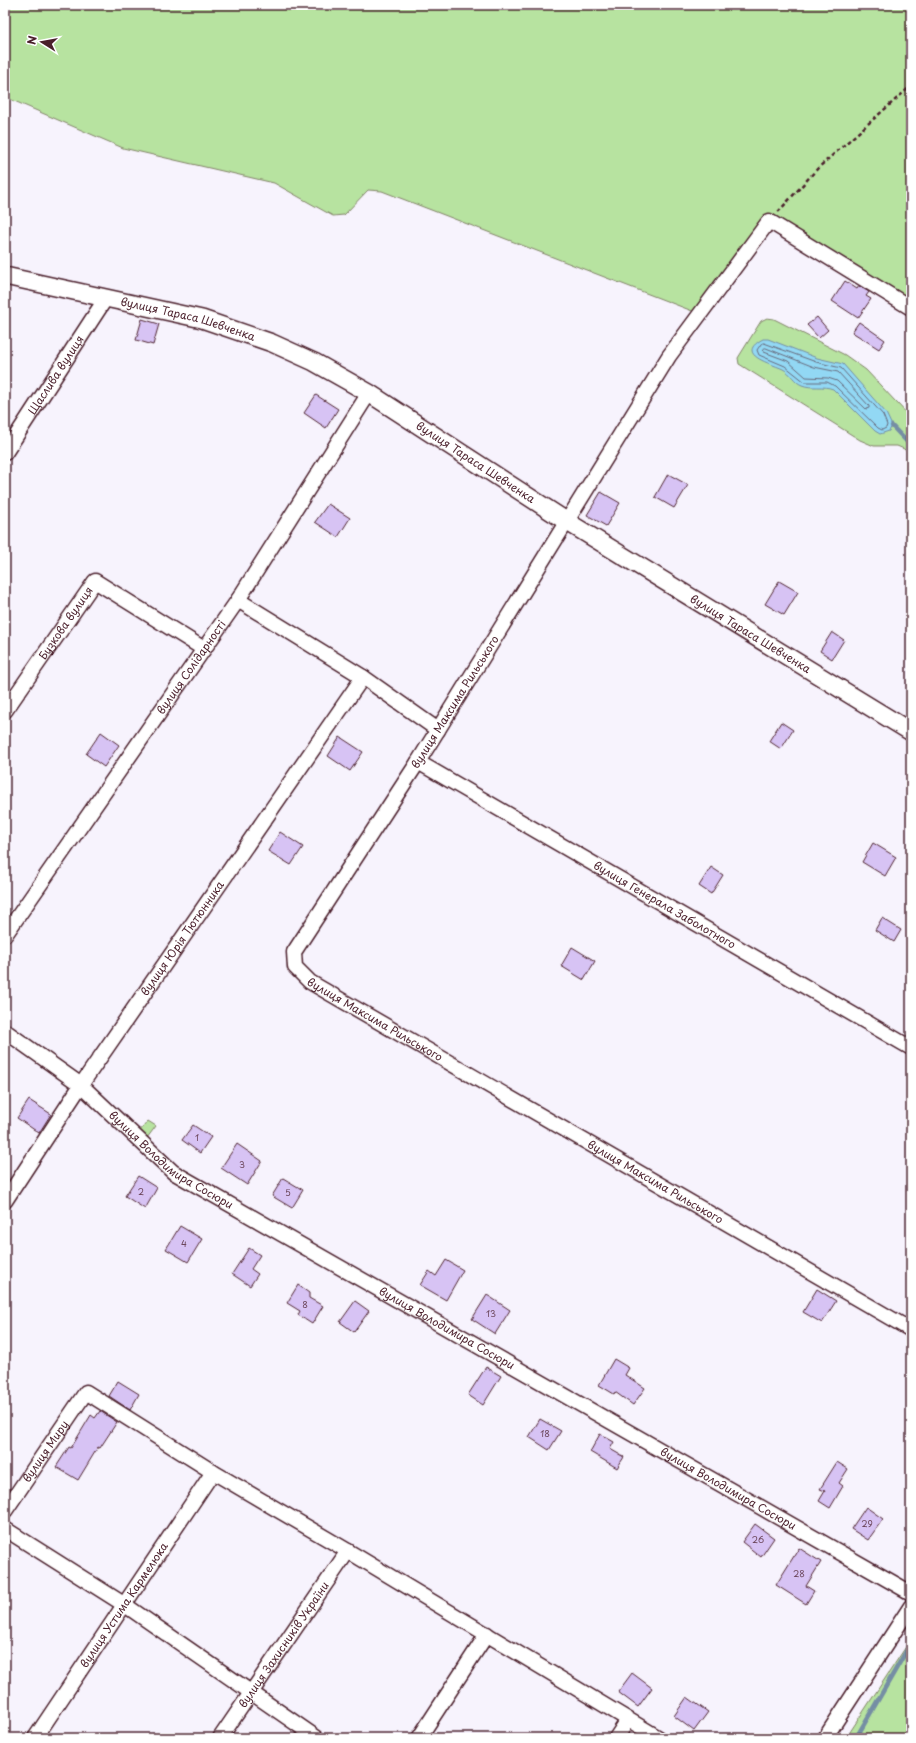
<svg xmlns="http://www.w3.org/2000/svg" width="916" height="1743" font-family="'Playpen Sans',sans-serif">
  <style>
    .green { fill: #b7e3a0; stroke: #808166 }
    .water { fill: #92d8f4; stroke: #758ea4 }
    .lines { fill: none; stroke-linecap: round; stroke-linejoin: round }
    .shore { stroke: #67697b; stroke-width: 1 }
    .stream { stroke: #758ea4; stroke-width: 4.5 }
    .building { fill: #d7c3f4; stroke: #4a1f2b }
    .minor-casing { stroke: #4a1f2b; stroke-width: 17 }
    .tertiary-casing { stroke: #4a1f2b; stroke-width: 20 }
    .path { stroke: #4a1f2b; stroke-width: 2.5; stroke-dasharray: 4 3; stroke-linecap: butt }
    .minor { stroke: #fff; stroke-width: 14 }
    .tertiary { stroke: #fff; stroke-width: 17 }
    .labels { text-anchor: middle; stroke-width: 3; stroke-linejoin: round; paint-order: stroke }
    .number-label { font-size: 9px; fill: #6d485d }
    .street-label { font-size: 11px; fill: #4a1f2b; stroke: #fff }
  </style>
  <rect width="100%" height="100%" fill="#f7f3fd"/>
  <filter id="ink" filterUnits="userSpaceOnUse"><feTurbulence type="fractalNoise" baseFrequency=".025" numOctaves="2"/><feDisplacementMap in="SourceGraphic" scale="8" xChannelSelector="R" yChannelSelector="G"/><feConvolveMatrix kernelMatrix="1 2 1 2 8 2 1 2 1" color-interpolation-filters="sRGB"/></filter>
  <g filter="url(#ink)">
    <g class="green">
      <path d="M5,5h906v302l-142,-86 -69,93 -318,-123 -14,-1 -24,25 -11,1 -59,-33 -151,-35 -118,-51z"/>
      <path d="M767,318l7,1 71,36 21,15 45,48v38l-7,-7 -7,-3h-23l-14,-6 -121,-76 -1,-6 23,-37z"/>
      <path d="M148,1121l8,5 -9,12 -8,-6z"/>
      <path d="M911,1639v99h-65z"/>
    </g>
    <path class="water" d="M763,339h5l49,19 26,6 43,49 6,13 -3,5 -9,3 -5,-3 -42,-42c-10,-4 -21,0 -31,-4 -8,-3 -11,-12 -19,-16 -10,-5 -50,-14 -20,-30z"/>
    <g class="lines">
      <g class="shore">
        <path d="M764,343l52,19 25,6 42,47 4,10 -1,3 -4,2 -4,-2 -43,-42 -8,-4h-22l-20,-16 -26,-11 -2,-5 4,-6z"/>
        <path d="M766,348l48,19 24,5 31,34v2l-3,1 -29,-28 -9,-3 -22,-1 -18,-16 -24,-9 -1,-3z"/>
      </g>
      <g class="stream">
        <path d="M892,426l19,20"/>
        <path d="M856,1738l55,-95"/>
      </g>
    </g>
    <g class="building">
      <path d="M845,281l12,8 2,-3 10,6 -3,4 5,3 -13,19 -26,-17z"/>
      <path d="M817,317l11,13 -9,8 -12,-13z"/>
      <path d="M142,319l17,5 -6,21 -17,-5z"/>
      <path d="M859,322l26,18 -6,9 -27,-17z"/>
      <path d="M316,395l22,14 -12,19 -22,-15z"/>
      <path d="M668,474l20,11 -14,23 -19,-11z"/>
      <path d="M601,492l19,11 -14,23 -19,-11z"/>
      <path d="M328,504l22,14 -12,19 -23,-15z"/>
      <path d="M779,581l19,11 -14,23 -19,-11z"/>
      <path d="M832,632l12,8 -12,19 -12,-8z"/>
      <path d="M781,722l12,8 -12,19 -12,-8z"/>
      <path d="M101,732l18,13 -15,22 -18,-13z"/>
      <path d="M340,737l23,15 -13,19 -22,-15z"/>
      <path d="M280,832l23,15 -12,18 -23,-14z"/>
      <path d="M873,843l23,14 -11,19 -23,-14z"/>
      <path d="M711,867l12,8 -12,19 -12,-8z"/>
      <path d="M882,918l19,12 -7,12 -19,-12z"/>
      <path d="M572,947l23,14 -11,19 -23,-14z"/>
      <path d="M29,1100l22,14 -12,19 -22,-15z"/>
      <path d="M193,1125l18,12 -11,16 -18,-13z"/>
      <path d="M237,1144l25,17 -15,24 -26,-17z"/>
      <path d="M138,1176l19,12 -12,21 -20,-13z"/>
      <path d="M283,1178l20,12 -11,18 -20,-12z"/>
      <path d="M180,1226l22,13 -14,23 -22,-13z"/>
      <path d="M249,1248l11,7 -9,14 7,5 -8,12 -18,-12z"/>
      <path d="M446,1260l17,10 -17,30 -26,-15 9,-14 7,5z"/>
      <path d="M298,1285l11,8v5l14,8 -11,18 -14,-9 2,-4 -13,-8z"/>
      <path d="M817,1289l19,12 -14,22 -19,-11z"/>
      <path d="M487,1295l23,15 -15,24 -23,-15z"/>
      <path d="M355,1301l14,10 -15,21 -14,-10z"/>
      <path d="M614,1359l15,9 -4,7 20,13 -12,17 -18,-13 -1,2 -15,-9z"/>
      <path d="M486,1367l15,9 -18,29 -15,-10z"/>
      <path d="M118,1381l21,13 -9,16 -21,-14z"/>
      <path d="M100,1411l17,11 -17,26 -2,-1 -20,33 -22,-13 13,-20 2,1 20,-33 4,3z"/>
      <path d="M540,1419l21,12 -12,19 -20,-13z"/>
      <path d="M600,1434l14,8 -4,7 14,8 -7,11 -27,-16z"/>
      <path d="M837,1462l11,7 -9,14 4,3 -13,22 -11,-7 6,-10 -5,-2z"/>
      <path d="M866,1507l17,12 -15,21 -17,-11z"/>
      <path d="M755,1524l19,14 -13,19 -19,-15z"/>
      <path d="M799,1548l22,14 -15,24 8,5 -8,13 -30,-19z"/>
      <path d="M632,1673l20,15 -14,19 -20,-15z"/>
      <path d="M687,1697l21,15 -14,19 -20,-15z"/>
    </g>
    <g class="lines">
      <defs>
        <g id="minor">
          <path id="s1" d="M911,308l-142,-87 -100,135 -251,406 -124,190 1,15 15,15 601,348"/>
          <path id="s2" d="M5,453l101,-155"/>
          <path d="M238,600l125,77 75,53"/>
          <path id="s3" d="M5,711l90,-130 109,68"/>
          <path id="s4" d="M418,762l493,286"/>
          <path id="s5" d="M5,935l233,-335 131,-207"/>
          <path id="s6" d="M5,1031l76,54 92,87 738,421"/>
          <path id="s7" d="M5,1201l76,-116 282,-408"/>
          <path id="s8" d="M5,1511l81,-119 127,80 135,79 311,187"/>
          <path d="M5,1529l120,76 192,133"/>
          <path id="s9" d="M35,1738l178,-266"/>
          <path id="s10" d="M220,1738l128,-187"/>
          <path d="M419,1738l68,-104"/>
          <path d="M616,1738l12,-18"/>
          <path d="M825,1738l86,-132"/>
        </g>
        <g id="tertiary">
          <path id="s11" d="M5,276l197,43 70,24 42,19 55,31 197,128 345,211"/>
        </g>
      </defs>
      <use href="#minor" class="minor-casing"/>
      <use href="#tertiary" class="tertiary-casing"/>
      <path class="path" d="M778,212l40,-44 93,-82"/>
      <use href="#minor" class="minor"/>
      <use href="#tertiary" class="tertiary"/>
    </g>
  </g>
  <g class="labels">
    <g class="number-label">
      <text x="197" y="1141">1</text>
      <text x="242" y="1168">3</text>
      <text x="141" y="1195">2</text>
      <text x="288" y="1196">5</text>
      <text x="184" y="1247">4</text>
      <text x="305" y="1308">8</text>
      <text x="491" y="1317">13</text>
      <text x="545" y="1437">18</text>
      <text x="867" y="1527">29</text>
      <text x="758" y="1543">26</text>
      <text x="799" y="1577">28</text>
    </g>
    <g class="street-label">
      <text dy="4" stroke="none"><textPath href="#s11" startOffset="188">вулиця Тараса Шевченка</textPath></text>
      <text dy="4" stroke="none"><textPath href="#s2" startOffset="93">Щаслива вулиця</textPath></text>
      <text dy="4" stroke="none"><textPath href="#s11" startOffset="512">вулиця Тараса Шевченка</textPath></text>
      <text dy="4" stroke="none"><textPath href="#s3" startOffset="107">Бузкова вулиця</textPath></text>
      <text dy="4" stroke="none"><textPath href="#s11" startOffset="836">вулиця Тараса Шевченка</textPath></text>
      <text dy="4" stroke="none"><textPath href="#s5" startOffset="326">вулиця Солідарності</textPath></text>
      <text transform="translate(455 702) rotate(-58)" y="4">вулиця Максима Рильського</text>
      <text dy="4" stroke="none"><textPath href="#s4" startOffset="285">вулиця Генерала Заболотного</textPath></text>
      <text dy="4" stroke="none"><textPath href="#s7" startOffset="317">вулиця Юрія Тютюнника</textPath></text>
      <text dy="4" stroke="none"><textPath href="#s1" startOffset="1150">вулиця Максима Рильського</textPath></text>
      <text dy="4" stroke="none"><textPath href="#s6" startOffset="211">вулиця Володимира Сосюри</textPath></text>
      <text dy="4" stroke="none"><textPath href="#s1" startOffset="1474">вулиця Максима Рильського</textPath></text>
      <text dy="4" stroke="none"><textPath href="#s6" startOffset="535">вулиця Володимира Сосюри</textPath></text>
      <text dy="4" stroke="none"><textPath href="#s8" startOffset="72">вулиця Миру</textPath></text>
      <text dy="4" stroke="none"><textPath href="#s6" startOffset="859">вулиця Володимира Сосюри</textPath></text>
      <text dy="4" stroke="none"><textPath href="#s9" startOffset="160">вулиця Устима Кармелюка</textPath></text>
      <text dy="4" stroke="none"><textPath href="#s10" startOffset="113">вулиця Захисників України</textPath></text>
    </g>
  </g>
  <rect width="916" height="1743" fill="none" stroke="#fff" stroke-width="20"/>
  <rect x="10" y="10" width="896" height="1723" fill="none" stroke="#4a1f2b" stroke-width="1.5" filter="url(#ink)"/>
  <g transform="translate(42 42) rotate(281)" stroke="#ffffff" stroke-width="3" paint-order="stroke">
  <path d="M0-3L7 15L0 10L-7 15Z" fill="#4a1f2b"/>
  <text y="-6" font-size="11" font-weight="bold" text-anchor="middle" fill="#4a1f2b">N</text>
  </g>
</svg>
